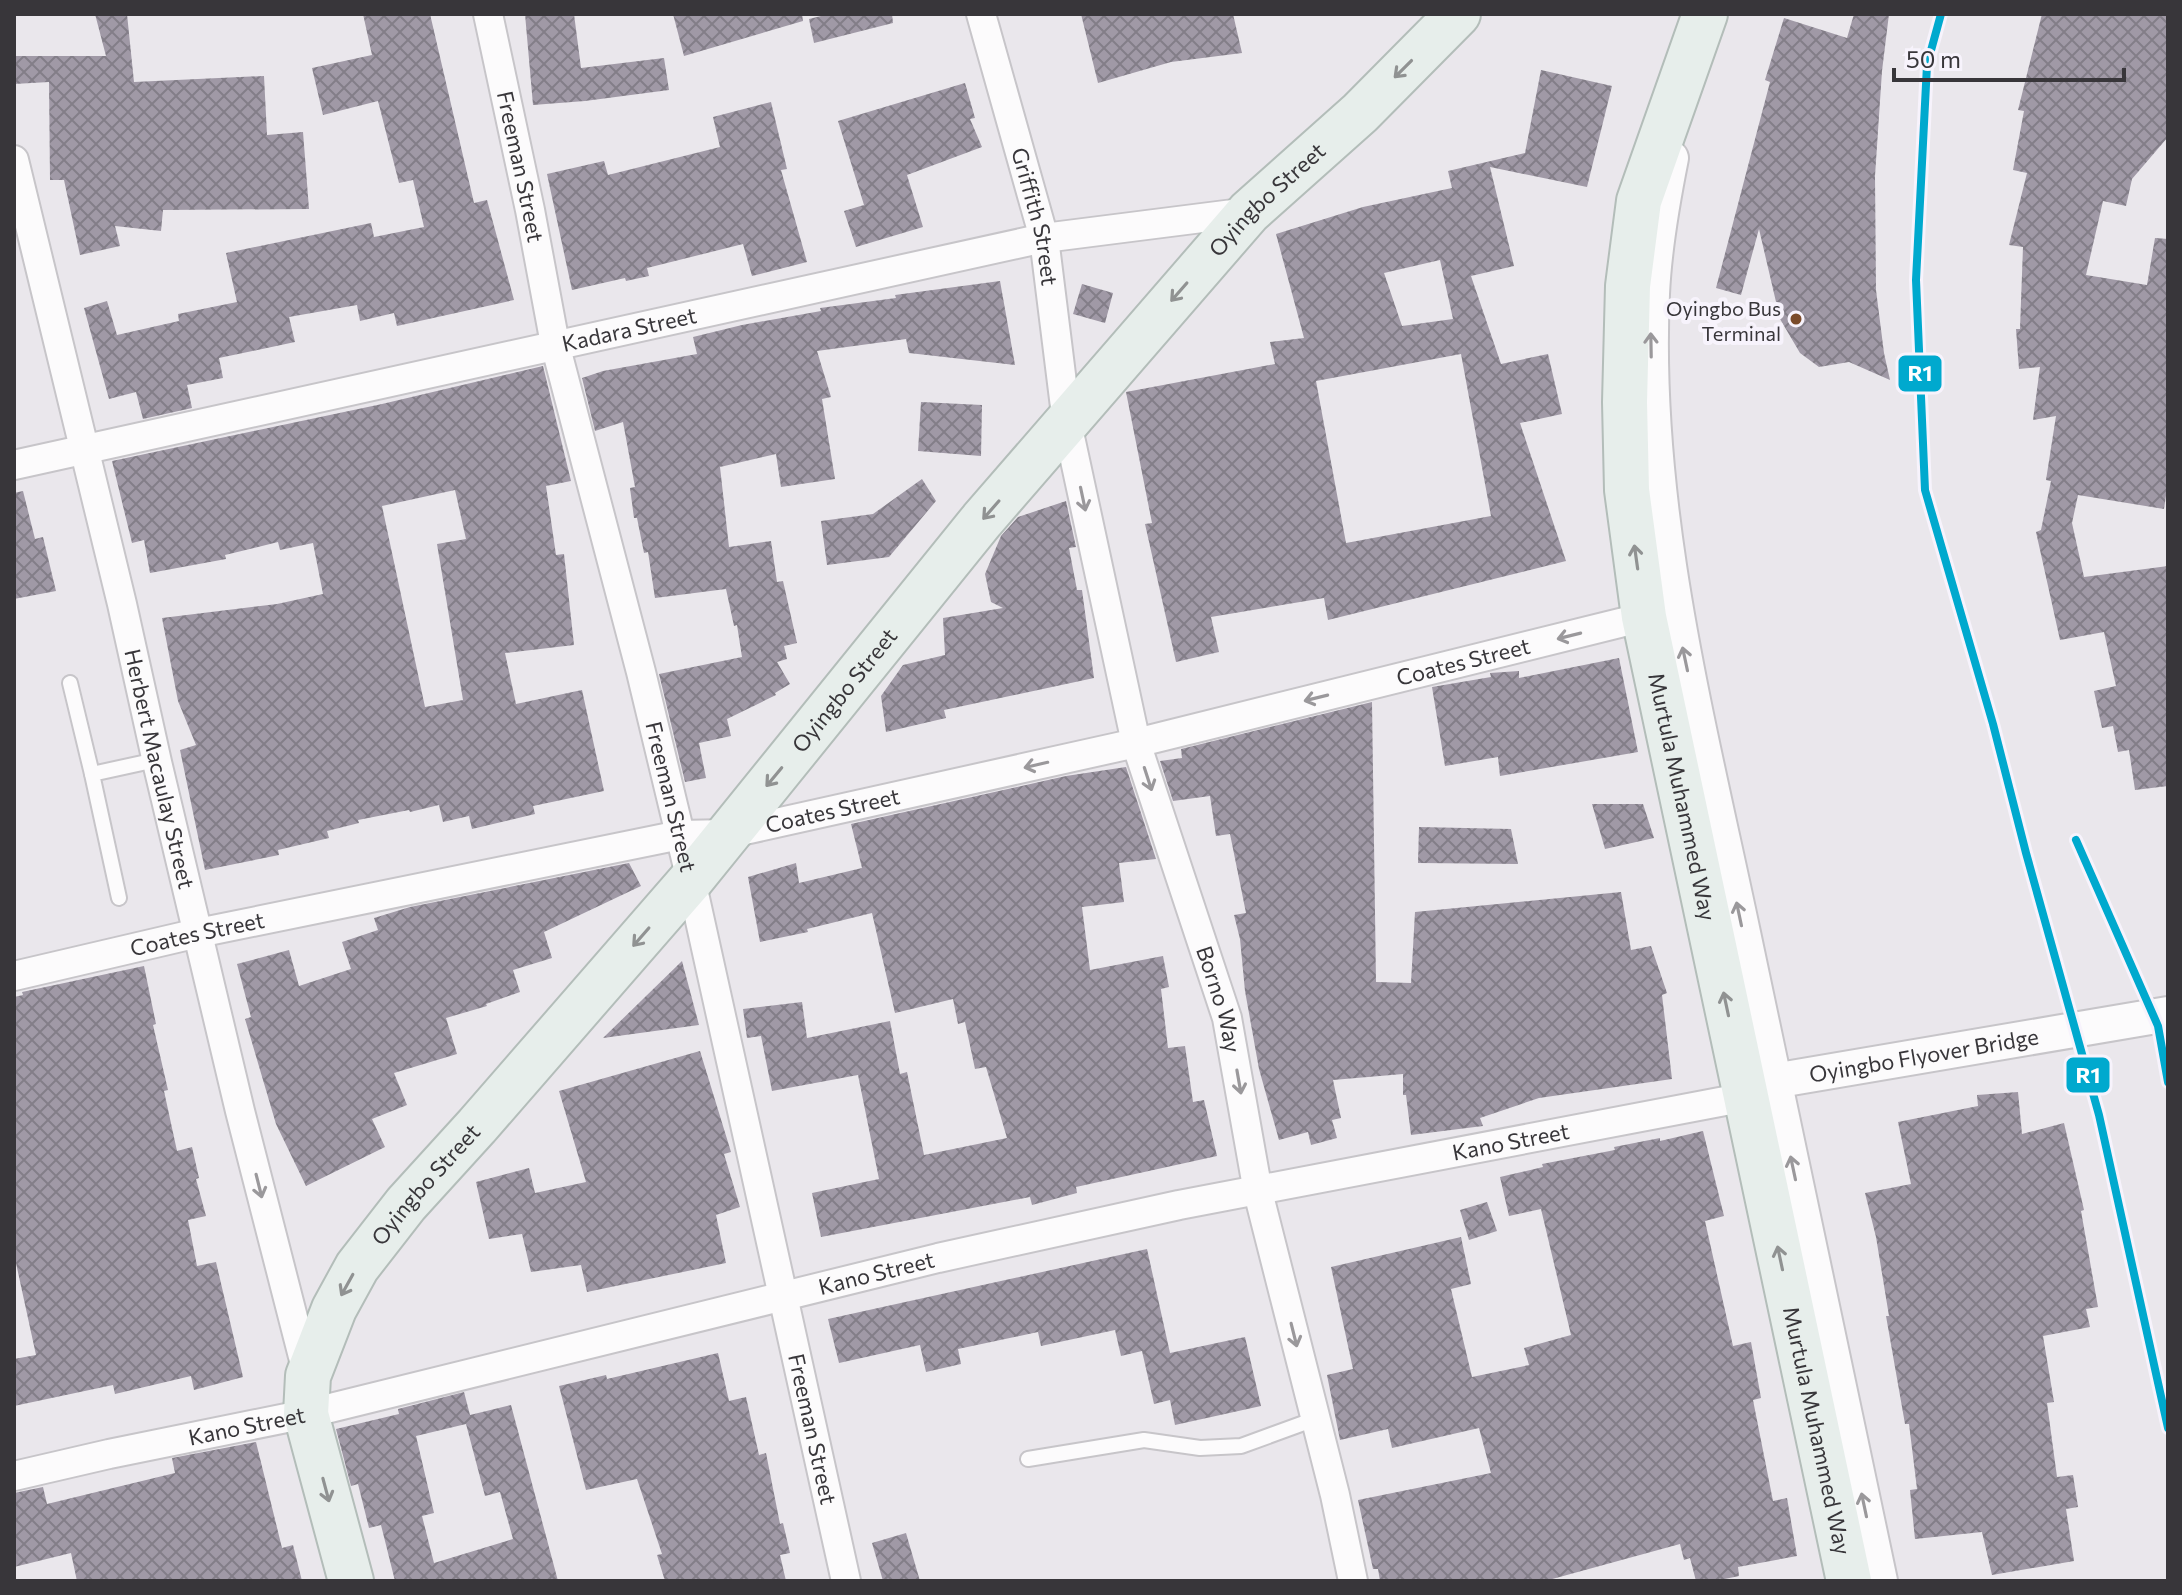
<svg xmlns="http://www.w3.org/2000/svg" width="2182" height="1595" font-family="Commissioner,sans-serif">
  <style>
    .building { fill: url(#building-cross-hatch); fill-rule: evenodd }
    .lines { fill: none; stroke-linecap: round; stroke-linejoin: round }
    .service-casing { stroke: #c7c5c9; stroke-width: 18 }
    .minor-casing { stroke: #c7c5c9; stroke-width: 32 }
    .tertiary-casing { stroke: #c7c5c9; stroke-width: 38 }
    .trunk-casing { stroke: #b3bdb9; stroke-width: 48 }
    .service { stroke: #fcfbfc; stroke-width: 14 }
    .minor { stroke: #fcfbfc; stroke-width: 28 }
    .tertiary { stroke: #fcfbfc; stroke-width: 34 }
    .trunk { stroke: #e7eeeb; stroke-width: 44 }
    .rail-1-casing { stroke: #f7f3fc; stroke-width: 14 }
    .rail-1 { stroke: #00a9ce; stroke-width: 8 }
    .oneway { stroke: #909292 }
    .oneway2 { stroke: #9a989b }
    .bus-dot { fill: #7a4b2a; stroke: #f7f3fc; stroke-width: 3 }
    .labels { text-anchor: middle; stroke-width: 8; stroke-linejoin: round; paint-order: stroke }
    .bus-label { font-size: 20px; fill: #38363a; stroke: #f7f3fc; text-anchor: end }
    .street-label { font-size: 22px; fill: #38363a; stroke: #f7f3fc }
    .line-badge { stroke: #f7f3fc; stroke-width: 3 }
    .badge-label { font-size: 22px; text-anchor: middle; font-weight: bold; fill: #fff }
  </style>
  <defs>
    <pattern id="building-cross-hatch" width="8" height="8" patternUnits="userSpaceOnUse" patternTransform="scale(2)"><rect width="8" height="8" fill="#a099a6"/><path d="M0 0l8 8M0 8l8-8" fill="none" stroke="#837e88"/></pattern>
  </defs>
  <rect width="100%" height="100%" fill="#eae7ec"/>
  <g class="building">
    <path d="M95,14h32l7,68 130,-6 3,59 36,-3 6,77 -146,1 -2,21 -46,-5 5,20 -40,9 -16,-75h-14l-1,-98 -35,2v-28h92z"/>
    <path d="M363,14h67l44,189 13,-3 27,100 -117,26 -3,-13 -34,8 -3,-16 -68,12 6,25 -76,16 4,20 -36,7 5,23 -49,11 -7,-27 -27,7 -25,-91 23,-7 10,34 62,-14 -1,-7 59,-12 -11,-49 145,-30 3,14 50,-10 -11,-47 -14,3 -21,-82 -55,14 -11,-47 60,-13z"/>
    <path d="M525,14h49l7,54 83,-10 5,32 -84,11 -52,4z"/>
    <path d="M673,14h129l1,7 -119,35z"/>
    <path d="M829,14h63l1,9 -79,20 -5,-24z"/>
    <path d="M1081,14h152l9,39 -71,9 -73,21z"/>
    <path d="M1854,14h35l-7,57 -7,105 1,114 8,63 6,27 -41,-18 -30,5 -19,-14 -20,-34 -21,-90 -18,66 -25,-7 54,-206 -5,-2 19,-62 63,20z"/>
    <path d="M2042,14h126v123l-36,42 -6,27 -23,-5 -17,74 61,10 8,-47 13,1v243l-4,27 -86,-14 -6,28 12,54 84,-11v220l-33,4 -6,-40 -11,2 -5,-26 -11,2 -8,-37 22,-5 -12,-54 -44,8 -24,-108 5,-2 10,-49 -5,-1 10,-64 -23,4 7,-53 -21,2 -3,-40h4l3,-82 -14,-2 18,-72 -14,-3 11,-59 -6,-1z"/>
    <path d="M1541,70l71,16 -25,101 -97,-20 24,99 -43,10 30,88 47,-10 14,60 -42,9 46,138 -238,59 -4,-22 -113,19 8,35 -43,10 -31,-138 7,-1 -26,-131 149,-28 -5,-22 34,-4 -28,-104 87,-27 89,-19 -4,-17 77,-18zM1440,260l13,59 -51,7 -18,-53zM1461,354l30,162 -145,27 -30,-162z"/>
    <path d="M965,83l10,35 -5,1 12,28 -75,28 16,52 -67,20 -12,-36 20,-6 -26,-84z"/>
    <path d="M771,102l16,67 -6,1 26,92 -55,14 -9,-32 -96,24 2,8 -23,5 -1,-3 -53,12 -25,-116 57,-13 4,14 112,-28 -7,-30z"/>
    <path d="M1000,281l15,84 -106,-12 -3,-14 -89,12 14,46 -9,2 13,80 -54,8 -5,-33 -56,13 9,80 42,-6 6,41 6,-1 14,62 -13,3 3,13 -10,3 13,22 -15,9 1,2 -49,24 4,17 -32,7 7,35 -21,4 -26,-108 83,-17 -5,-32 -3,1 -8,-37 -71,9 -7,-46 -4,1 -7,-35h-3l-4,-30 5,-1 -12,-65 -28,9 -13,-53 21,-7 94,-17 -4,-17 49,-12 79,-14 -1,-3 76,-10 -1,-3z"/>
    <path d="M1082,284l31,9 -8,30 -32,-9z"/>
    <path d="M543,366l28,115 -25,5 10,69 8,-1 10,91 -69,8 11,51 66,-14 22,101 -71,15 2,8 -63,15 -3,-13 -26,6 -4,-17 -29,7 -1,-2 -51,10 1,3 -32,8 2,7 -51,12 1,5 -74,15 -25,-120 16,-5 -18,-44 -16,-83 115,-14 46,-10 -10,-51 -33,7 -2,-8 -53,13 1,4 -76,14 -6,-33 -12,3 -20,-82 270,-57zM455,490l11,49 -29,5 26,156 -38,7 -43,-201z"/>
    <path d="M921,402l61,3 -1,51 -63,-5z"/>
    <path d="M922,479l14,22 -47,56 -62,8 -6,-44 52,-7z"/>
    <path d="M23,491l12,48 8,-2 13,54 -42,8v-106z"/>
    <path d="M1066,501l10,46 -7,1 8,42h5l12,88 -150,32 2,8 -60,14 -5,-36 22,-31 42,-10 -2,-37 60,-10 -12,-6 -6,-28 16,-38 17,-19z"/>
    <path d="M1619,658l19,94 -138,24 -2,-19 -53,9 -13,-79 59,-10 -1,-4 29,-2v7z"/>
    <path d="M1372,702l4,280 35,1 4,-71 206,-20 10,58 20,-4 16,47 -5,2 10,84 -133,19 -59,20 3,8 -72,9 -5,-40h-3v-21l-70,6 8,38 -9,2 5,18 -26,7 -3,-13 -29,8 -20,-71 -14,-78 -5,-52 -6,-24 12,-2 -16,-79 -14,2 -6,-40 -37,5 -13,-40 22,-3 -1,-9z"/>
    <path d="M1126,767l30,92 -37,4 5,39 -42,5 8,63 73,-14 6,31 -8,2 7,59 17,-2 8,56 11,-2 13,56 -141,31 1,6 -45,12 -2,-8 -209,40 -9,-44 67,-14 -21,-104 -86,16 -11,-55 -14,2 -4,-29 59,-7 5,36 83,-17 10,53 7,-2 17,83 83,-17 -21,-71 -11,2 -10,-47 -7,2 -5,-25 -58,14 -23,-100 -65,16 1,3 -48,10 -12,-65 48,-14 3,20 63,-15 -11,-44 215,-48z"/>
    <path d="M1592,804h51l11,34 -49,11z"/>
    <path d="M1419,827l92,2 7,35 -100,-1z"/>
    <path d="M629,863l12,23 -97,46 8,26 -39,12 7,22 -34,12 1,2 -41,12 11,36 -63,19 13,32 -35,14 13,28 -79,39 -30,-62 -31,-105 6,-2 -14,-53 52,-14 10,36 52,-17 -9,-27 36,-12 -4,-12 36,-11z"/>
    <path d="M682,961l17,64 -96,13z"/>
    <path d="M144,966l12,58 -3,1 15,65 -4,1 13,60 15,-4 7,31 -3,1 10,37 -18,4 9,46 19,-4 27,115 -49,13 -3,-14 -76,18 -2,-9 -99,21v-47l22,-4 -22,-101v-257l9,-2 -1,-3z"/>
    <path d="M700,1051l31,101 -7,2 16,53 -24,8 10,48 -139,29 -6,-27 -50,7 -9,-38 -33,5 -13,-57 53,-14 6,25 51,-11 -27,-91z"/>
    <path d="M2018,1092l4,42 42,-11 20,87 -3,1 17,96 -12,2 4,18 -47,9 11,66 -7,1 10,74 16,-2 5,32 -12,2 8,52 -82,14 -10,-43 -67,7 -5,-49 7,-1 -8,-65h-4l-19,-108h3l-13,-79 -11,-44 46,-9 -13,-62 80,-16 -1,-11z"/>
    <path d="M1703,1131l21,85 -19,5 28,125 18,-4 10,56 -8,2 20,101 14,-3 10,58 -59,11 1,9 -24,5h-19l-6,-23 -6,2 -4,-16 -135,37h-165l-2,-12h-5l-15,-69 133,-27 -12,-45 -87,20 -4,-19 -48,11 -13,-65 26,-6 -22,-102 130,-30 10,47 -20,5 21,88 57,-12 -5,-17 47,-13 -30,-126 -32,7 -9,-39 43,-10 -1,-3 73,-14 -1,-3 46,-9v3z"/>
    <path d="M1487,1202l10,29 -28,9 -9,-30z"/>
    <path d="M1147,1249l23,104 75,-16 16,69 -86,19 -5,-25 -16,4 -12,-53 -21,5 -6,-26 -74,16 -3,-14 -80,17 3,15 -35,8 -6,-27 -81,18 -11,-44z"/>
    <path d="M718,1353l11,48 17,-4 13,58 7,-2 14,71 3,-1 7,30 -10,2 6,26h-121l-8,-26 5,-1 -25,-75 -51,11 -27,-104 47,-11 1,4z"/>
    <path d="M464,1392l6,23 41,-10 47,176h-163l-14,-56 -12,3 -11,-44 -7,2 -15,-57 63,-15 -1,-5zM466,1424l19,72 15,-4 13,47 -79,24 -12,-47 12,-3 -18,-77z"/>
    <path d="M256,1442l26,106 11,-3 9,36h-225l-6,-28 -57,14v-74l29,-6 4,17 128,-31 -3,-15z"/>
    <path d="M906,1533l14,48h-37l-11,-38z"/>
  </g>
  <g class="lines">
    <defs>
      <g id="service">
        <path d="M70,683l22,91"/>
        <path d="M119,898l-27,-124 64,-14"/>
        <path d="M1028,1459l116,-19 56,8 41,-2 74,-27"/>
      </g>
      <g id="minor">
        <path id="s1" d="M488,14l42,196 25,134 86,328 50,208 155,701"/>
        <path id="s2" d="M981,14l63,224 23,185 69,320 91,275 31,174 77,303 18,86"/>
        <path id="s3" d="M14,160l108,444 35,158 83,349 68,265"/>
        <path id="s4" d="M14,465l1030,-227 205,-26"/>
        <path id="s5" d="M14,976l184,-43 482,-98 47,-1 409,-91 508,-126"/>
        <path id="s6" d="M14,1476l95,-22 197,-40 632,-156 241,-53 567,-108"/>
      </g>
      <g id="tertiary">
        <path d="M1671,158c-9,45 -17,90 -19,136 -10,217 47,430 91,639 46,216 91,432 137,648"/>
        <path id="s7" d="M1774,1081l394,-67"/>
      </g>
      <g id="trunk">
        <path id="s8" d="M1705,14l-66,187 -11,85 -3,116 2,88 17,127 205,964"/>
        <path id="s9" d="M351,1581l-45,-167 2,-38 26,-67 23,-42 49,-63 71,-78 214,-246 291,-360 267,-308 111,-99 98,-99"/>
      </g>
    </defs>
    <use href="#service" class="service-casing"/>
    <use href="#minor" class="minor-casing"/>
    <use href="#tertiary" class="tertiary-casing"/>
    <use href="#trunk" class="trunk-casing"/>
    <use href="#service" class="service"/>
    <use href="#minor" class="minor"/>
    <use href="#tertiary" class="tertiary"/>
    <use href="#trunk" class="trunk"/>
    <defs>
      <g id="rail-1">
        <path d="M1941,14l-14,51 -11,215 9,210 68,234 33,129 73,262 69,313"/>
        <path d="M2076,840l82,186 10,56"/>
      </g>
    </defs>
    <use href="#rail-1" class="rail-1-casing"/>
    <use href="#rail-1" class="rail-1"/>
  </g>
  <defs><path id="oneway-shaft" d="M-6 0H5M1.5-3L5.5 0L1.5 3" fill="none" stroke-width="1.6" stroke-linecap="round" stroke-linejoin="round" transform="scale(2)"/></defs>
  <g class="oneway">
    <use href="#oneway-shaft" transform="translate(1403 69) rotate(135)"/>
    <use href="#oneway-shaft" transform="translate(1179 292) rotate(131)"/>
    <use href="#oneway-shaft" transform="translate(991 510) rotate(131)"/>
    <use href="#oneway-shaft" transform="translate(1636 557) rotate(-98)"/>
    <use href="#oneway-shaft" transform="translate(774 777) rotate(130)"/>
    <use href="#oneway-shaft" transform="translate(641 937) rotate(131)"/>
    <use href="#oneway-shaft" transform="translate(1726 1004) rotate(-102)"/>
    <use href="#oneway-shaft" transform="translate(1780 1258) rotate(-102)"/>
    <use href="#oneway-shaft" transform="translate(347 1285) rotate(119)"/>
    <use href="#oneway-shaft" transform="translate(326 1490) rotate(75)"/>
  </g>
  <g class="oneway2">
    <use href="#oneway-shaft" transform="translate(1651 345) rotate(-91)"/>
    <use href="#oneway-shaft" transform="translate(1083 499) rotate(78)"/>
    <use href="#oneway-shaft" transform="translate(1569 636) rotate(166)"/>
    <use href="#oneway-shaft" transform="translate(1685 659) rotate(-102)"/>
    <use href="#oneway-shaft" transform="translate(1316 698) rotate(166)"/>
    <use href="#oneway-shaft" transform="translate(1036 765) rotate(167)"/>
    <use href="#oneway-shaft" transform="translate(1148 779) rotate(72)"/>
    <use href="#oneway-shaft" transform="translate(1739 914) rotate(-102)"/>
    <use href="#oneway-shaft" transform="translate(1239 1082) rotate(80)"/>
    <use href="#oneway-shaft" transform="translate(1793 1168) rotate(-102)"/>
    <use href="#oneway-shaft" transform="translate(259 1186) rotate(76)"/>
    <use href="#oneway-shaft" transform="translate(1294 1335) rotate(76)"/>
    <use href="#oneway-shaft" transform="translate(1864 1505) rotate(-102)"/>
  </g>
  <circle class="bus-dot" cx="1796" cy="319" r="7"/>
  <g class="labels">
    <g class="bus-label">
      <text x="1781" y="316">Oyingbo Bus<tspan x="1781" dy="25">Terminal</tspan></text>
    </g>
    <g class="street-label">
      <text dy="8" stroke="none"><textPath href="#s1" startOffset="156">Freeman Street</textPath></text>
      <text dy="8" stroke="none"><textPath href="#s9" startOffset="1734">Oyingbo Street</textPath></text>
      <text dy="8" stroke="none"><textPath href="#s2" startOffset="210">Griffith Street</textPath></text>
      <text dy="8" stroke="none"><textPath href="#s4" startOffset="630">Kadara Street</textPath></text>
      <text dy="8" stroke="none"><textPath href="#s5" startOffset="1484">Coates Street</textPath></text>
      <text dy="8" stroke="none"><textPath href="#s9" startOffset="1086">Oyingbo Street</textPath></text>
      <text dy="8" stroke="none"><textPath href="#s3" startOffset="626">Herbert Macaulay Street</textPath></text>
      <text dy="8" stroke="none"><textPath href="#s1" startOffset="804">Freeman Street</textPath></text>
      <text dy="8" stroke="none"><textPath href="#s8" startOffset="800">Murtula Muhammed Way</textPath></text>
      <text dy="8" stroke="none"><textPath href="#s5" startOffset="836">Coates Street</textPath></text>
      <text dy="8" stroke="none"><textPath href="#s5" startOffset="188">Coates Street</textPath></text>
      <text dy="8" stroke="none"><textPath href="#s2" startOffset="1016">Borno Way</textPath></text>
      <text dy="8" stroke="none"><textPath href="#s7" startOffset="152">Oyingbo Flyover Bridge</textPath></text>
      <text dy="8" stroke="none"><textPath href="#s6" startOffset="1534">Kano Street</textPath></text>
      <text dy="8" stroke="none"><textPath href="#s9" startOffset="438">Oyingbo Street</textPath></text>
      <text dy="8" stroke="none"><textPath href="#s6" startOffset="886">Kano Street</textPath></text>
      <text dy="8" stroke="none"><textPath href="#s6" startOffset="238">Kano Street</textPath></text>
      <text dy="8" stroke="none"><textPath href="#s1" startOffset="1452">Freeman Street</textPath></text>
      <text dy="8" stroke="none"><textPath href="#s8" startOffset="1448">Murtula Muhammed Way</textPath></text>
    </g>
  </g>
  <g class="line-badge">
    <rect x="1897" y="354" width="46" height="39" rx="8" fill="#00a9ce"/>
    <rect x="2065" y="1056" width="46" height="38" rx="8" fill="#00a9ce"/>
  </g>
  <g class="badge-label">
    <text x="1920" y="381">R1</text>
    <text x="2088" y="1083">R1</text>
  </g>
  <rect width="2182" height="1595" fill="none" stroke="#38363a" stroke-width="32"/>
  <path d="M1894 68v12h230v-12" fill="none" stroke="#38363a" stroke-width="4"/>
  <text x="1906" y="68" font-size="24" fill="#38363a" stroke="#f7f3fc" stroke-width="6" paint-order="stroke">50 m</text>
</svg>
